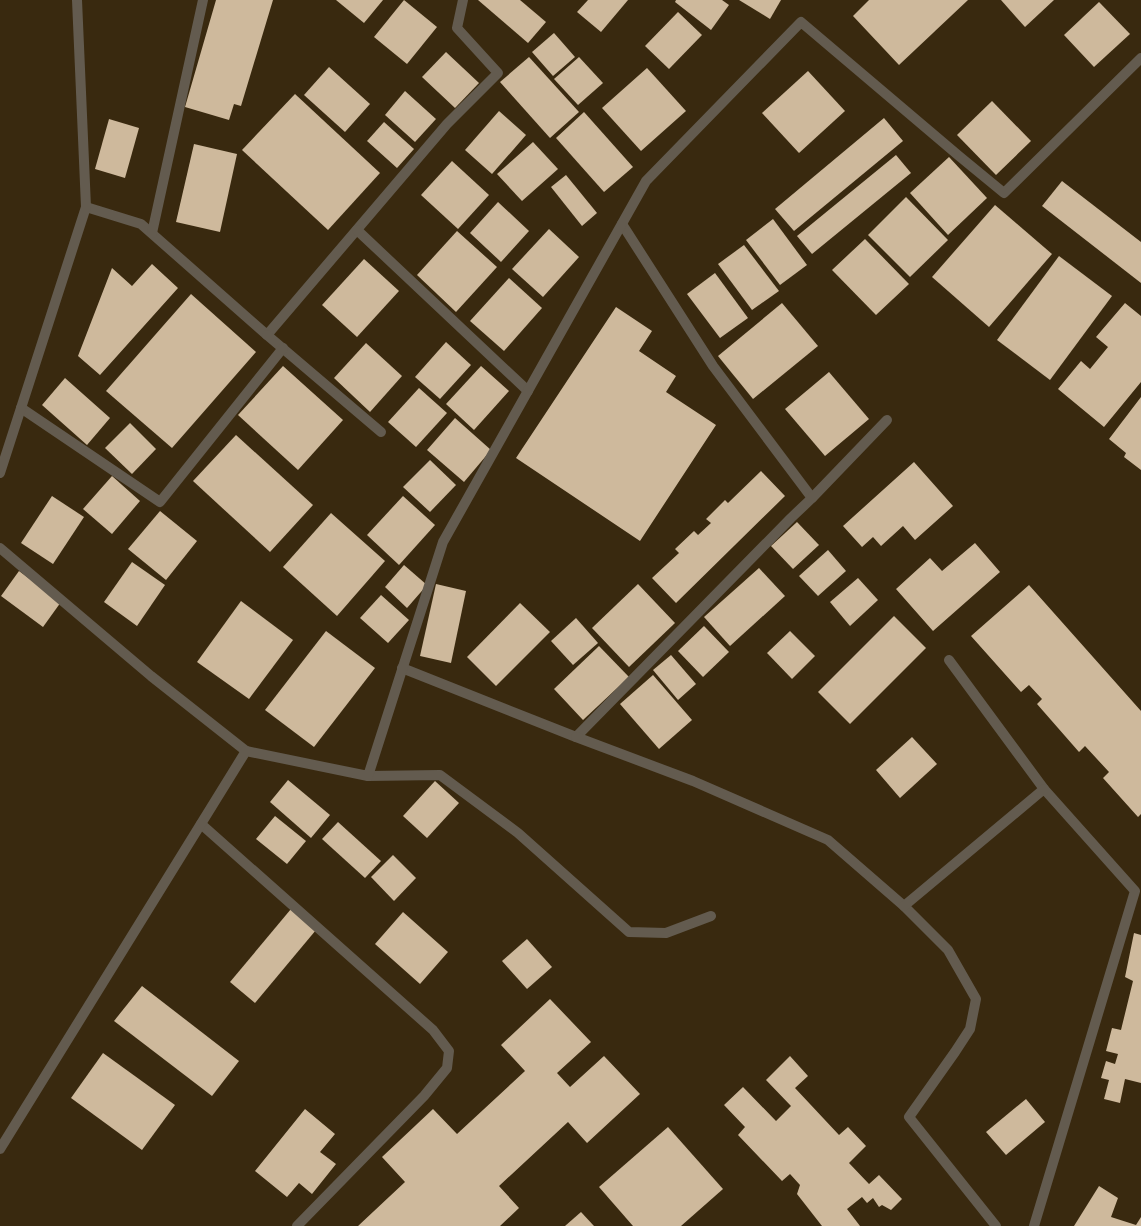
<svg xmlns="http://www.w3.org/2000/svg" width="1141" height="1226" font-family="'PT Serif',serif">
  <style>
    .building { fill: #ceb99c }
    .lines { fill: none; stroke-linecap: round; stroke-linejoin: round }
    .minor { stroke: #635b4f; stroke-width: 10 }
  </style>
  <rect width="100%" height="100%" fill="#39290f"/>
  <g class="building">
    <path d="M216,0h57l-32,106 -7,-2 -5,16 -44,-13z"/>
    <path d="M336,0h47l-19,23z"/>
    <path d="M404,0l33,27 -30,37 -33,-27z"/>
    <path d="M478,0h42l26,22 -18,21z"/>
    <path d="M588,0h40l-27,32 -24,-20z"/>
    <path d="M676,0h46l7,5 -18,25 -36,-28z"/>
    <path d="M739,0h42l-11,19z"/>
    <path d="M869,0h99l-69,65 -46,-49z"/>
    <path d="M1001,0h53l-29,27z"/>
    <path d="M1099,2l31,32 -36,33 -30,-32z"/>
    <path d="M678,12l24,23 -33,34 -24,-23z"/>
    <path d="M554,33l21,24 -22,19 -21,-24z"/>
    <path d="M446,52l33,31 -24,25 -33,-31z"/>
    <path d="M529,57l50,55 -29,26 -50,-56z"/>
    <path d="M579,57l24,26 -25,22 -24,-26z"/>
    <path d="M329,67l41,37 -25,28 -41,-37z"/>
    <path d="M647,68l39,43 -45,40 -39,-43z"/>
    <path d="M808,71l37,40 -46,42 -37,-40z"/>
    <path d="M405,91l31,28 -21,23 -30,-27z"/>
    <path d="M295,94l85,79 -52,57 -86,-80z"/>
    <path d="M992,101l39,40 -35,34 -39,-40z"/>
    <path d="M499,111l27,24 -34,39 -27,-24z"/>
    <path d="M584,112l49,55 -29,25 -48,-54z"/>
    <path d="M884,118l19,23 -109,90 -19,-22z"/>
    <path d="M109,119l30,9 -14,50 -30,-9z"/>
    <path d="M384,122l30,27 -17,19 -30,-27z"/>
    <path d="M533,142l25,27 -36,32 -25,-27z"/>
    <path d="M194,144l43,10 -17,78 -44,-10z"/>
    <path d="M896,155l15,18 -99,81 -15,-18z"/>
    <path d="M949,157l38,41 -39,37 -38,-42z"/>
    <path d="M452,161l37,34 -31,34 -37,-34z"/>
    <path d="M566,175l31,38 -15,13 -31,-39z"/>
    <path d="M1062,181l79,61v41l-99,-77z"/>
    <path d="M906,197l42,43 -38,37 -42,-42z"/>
    <path d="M498,202l31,29 -28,31 -31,-29z"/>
    <path d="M995,205l57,49 -63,73 -57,-50z"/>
    <path d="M773,219l34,46 -27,20 -34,-45z"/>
    <path d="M549,229l30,28 -36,40 -31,-28z"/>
    <path d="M457,231l40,36 -41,45 -39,-37z"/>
    <path d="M865,239l44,45 -33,31 -44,-45z"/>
    <path d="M744,245l35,46 -27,19 -34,-46z"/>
    <path d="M1059,256l53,40 -62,84 -53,-40z"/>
    <path d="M364,259l35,32 -42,46 -35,-32z"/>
    <path d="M152,264l26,24 -78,87 -22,-19 34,-88 20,18z"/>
    <path d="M715,273l33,45 -28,20 -33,-44z"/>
    <path d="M509,278l33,30 -38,43 -34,-30z"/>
    <path d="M191,294l65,58 -84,96 -66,-57z"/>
    <path d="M782,303l36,43 -65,53 -35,-43z"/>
    <path d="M1125,303l16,13v66l-37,45 -46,-38 23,-28 9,8 18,-22 -12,-10z"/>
    <path d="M616,307l36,24 -13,20 37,25 -10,16 50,33 -76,116 -124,-83z"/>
    <path d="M446,342l25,23 -31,34 -25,-22z"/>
    <path d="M366,343l36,33 -32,36 -36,-34z"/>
    <path d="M283,366l60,54 -45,50 -60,-55z"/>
    <path d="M481,366l28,25 -35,39 -28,-26z"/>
    <path d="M829,372l40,47 -44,37 -40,-47z"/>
    <path d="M65,378l45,40 -23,27 -45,-40z"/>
    <path d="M419,388l28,25 -31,34 -28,-25z"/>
    <path d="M1141,397v73l-17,-13 2,-4 -17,-14z"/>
    <path d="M455,418l36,32 -27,32 -37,-32z"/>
    <path d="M130,423l26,26 -24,25 -27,-26z"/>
    <path d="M236,435l77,70 -43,47 -77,-71z"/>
    <path d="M430,460l26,25 -26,27 -27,-25z"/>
    <path d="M914,462l39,44 -38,34 -12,-14 -22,20 -8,-9 -11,10 -19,-21z"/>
    <path d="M761,471l24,25 -109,107 -24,-25 27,-25 -4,-4 19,-18 4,4 13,-12 -5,-4 19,-19 3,3z"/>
    <path d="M112,476l28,25 -28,33 -29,-25z"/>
    <path d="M52,496l32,21 -31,47 -32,-21z"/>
    <path d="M403,496l32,29 -36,40 -32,-30z"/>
    <path d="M160,511l37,30 -31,39 -38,-31z"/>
    <path d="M331,513l54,48 -48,55 -54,-49z"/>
    <path d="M797,522l22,23 -26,24 -22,-23z"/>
    <path d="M975,543l25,29 -67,59 -37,-42 34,-31 12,13z"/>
    <path d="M828,550l18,21 -28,25 -19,-20z"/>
    <path d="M132,562l33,23 -28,41 -33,-24z"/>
    <path d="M404,565l23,20 -20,23 -22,-21z"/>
    <path d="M759,568l26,28 -55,50 -26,-29z"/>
    <path d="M19,571l42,31 -18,25 -42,-31z"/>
    <path d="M858,578l20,22 -28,26 -20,-24z"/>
    <path d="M436,584l30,7 -15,72 -31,-7z"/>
    <path d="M638,584l37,39 -46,44 -37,-39z"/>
    <path d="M1029,585l112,126v103l-3,3 -35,-39 6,-6 -24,-26 -6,6 -42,-48 5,-5 -13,-14 -8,7 -50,-56z"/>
    <path d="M381,595l28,25 -21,23 -28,-25z"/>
    <path d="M241,601l52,39 -44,59 -52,-37z"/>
    <path d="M520,603l30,29 -54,54 -29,-29z"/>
    <path d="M894,616l32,32 -76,76 -32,-32z"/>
    <path d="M576,618l22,25 -25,22 -22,-24z"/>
    <path d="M704,626l25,26 -26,25 -25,-26z"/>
    <path d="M326,631l49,37 -61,79 -49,-37z"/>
    <path d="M790,631l25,25 -23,23 -25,-26z"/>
    <path d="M599,646l30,31 -46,43 -29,-31z"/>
    <path d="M671,655l25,29 -18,16 -25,-30z"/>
    <path d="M653,675l39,45 -33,29 -39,-45z"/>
    <path d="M912,737l25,27 -37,34 -24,-28z"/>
    <path d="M288,780l42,35 -19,23 -41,-36z"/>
    <path d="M435,781l24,22 -32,35 -24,-22z"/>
    <path d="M275,816l31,25 -19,23 -31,-25z"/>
    <path d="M338,822l43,39 -16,17 -43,-39z"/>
    <path d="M393,855l23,23 -22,23 -23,-24z"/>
    <path d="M291,909l25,21 -61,73 -25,-21z"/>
    <path d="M403,912l45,40 -28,32 -45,-40z"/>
    <path d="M1134,933l7,2v148l-16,-4 -5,24 -16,-4 5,-19 -8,-2 5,-17 9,3 3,-10 -12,-3 6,-23 9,2 12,-49 -8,-4z"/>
    <path d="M527,939l25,28 -25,22 -25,-28z"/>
    <path d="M142,986l97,75 -27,35 -98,-75z"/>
    <path d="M550,999l41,43 -34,31 13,14 34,-31 36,38 -53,49 -19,-21 -69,64 20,22 -19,18h-142l47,-44 -23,-25 51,-48 24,25 68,-63 -24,-26z"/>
    <path d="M103,1053l72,52 -33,45 -71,-52z"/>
    <path d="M790,1056l18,20 -13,12 44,47 9,-8 18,19 -17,17 20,21 10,-9 23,24 -11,11 -9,-5 -3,2 -6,-9 -6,5 -5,-6 -15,12 13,17h-38l-25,-32 3,-9 -10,-11 -8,7 -44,-46 7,-8 -21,-22 19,-18 33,34 15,-15 -25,-26z"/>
    <path d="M1026,1099l19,23 -39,33 -20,-23z"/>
    <path d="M305,1109l30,25 -15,18 16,12 -24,30 -13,-11 -12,14 -32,-26z"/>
    <path d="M668,1127l55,62 -42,37h-48l-34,-39z"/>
    <path d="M1099,1186l19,12 -7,19 25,8 5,-8v9h-67z"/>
    <path d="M581,1212l13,14h-29z"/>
  </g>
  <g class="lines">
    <g class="minor">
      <path d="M86,207l55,17 126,111 180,-211 51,-51 -41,-45 6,-28"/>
      <path d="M622,224l91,142 99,132"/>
      <path d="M357,230l171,161"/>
      <path d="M152,233l51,-233"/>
      <path d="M267,335l114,97"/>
      <path d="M21,408l139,94 123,-154"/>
      <path d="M0,473l86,-266 -9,-207"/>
      <path d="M0,548l151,128 95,75"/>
      <path d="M949,660l95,129"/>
      <path d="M402,668l174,69 215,-219 21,-20 75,-78"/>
      <path d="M576,737l117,44 135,59 76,66 44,44 28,49 -6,30 -15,23 -46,65 87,109"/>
      <path d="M368,776l72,-1 78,58 111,99 37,1 45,-17"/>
      <path d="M201,824l232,206 16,21 -2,17 -23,28 -127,130"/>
      <path d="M904,906l140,-117 91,102 -101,335"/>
      <path d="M0,1149l246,-398 122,25 75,-234 203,-361 155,-159 158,134 45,37 137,-135"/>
    </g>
  </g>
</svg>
